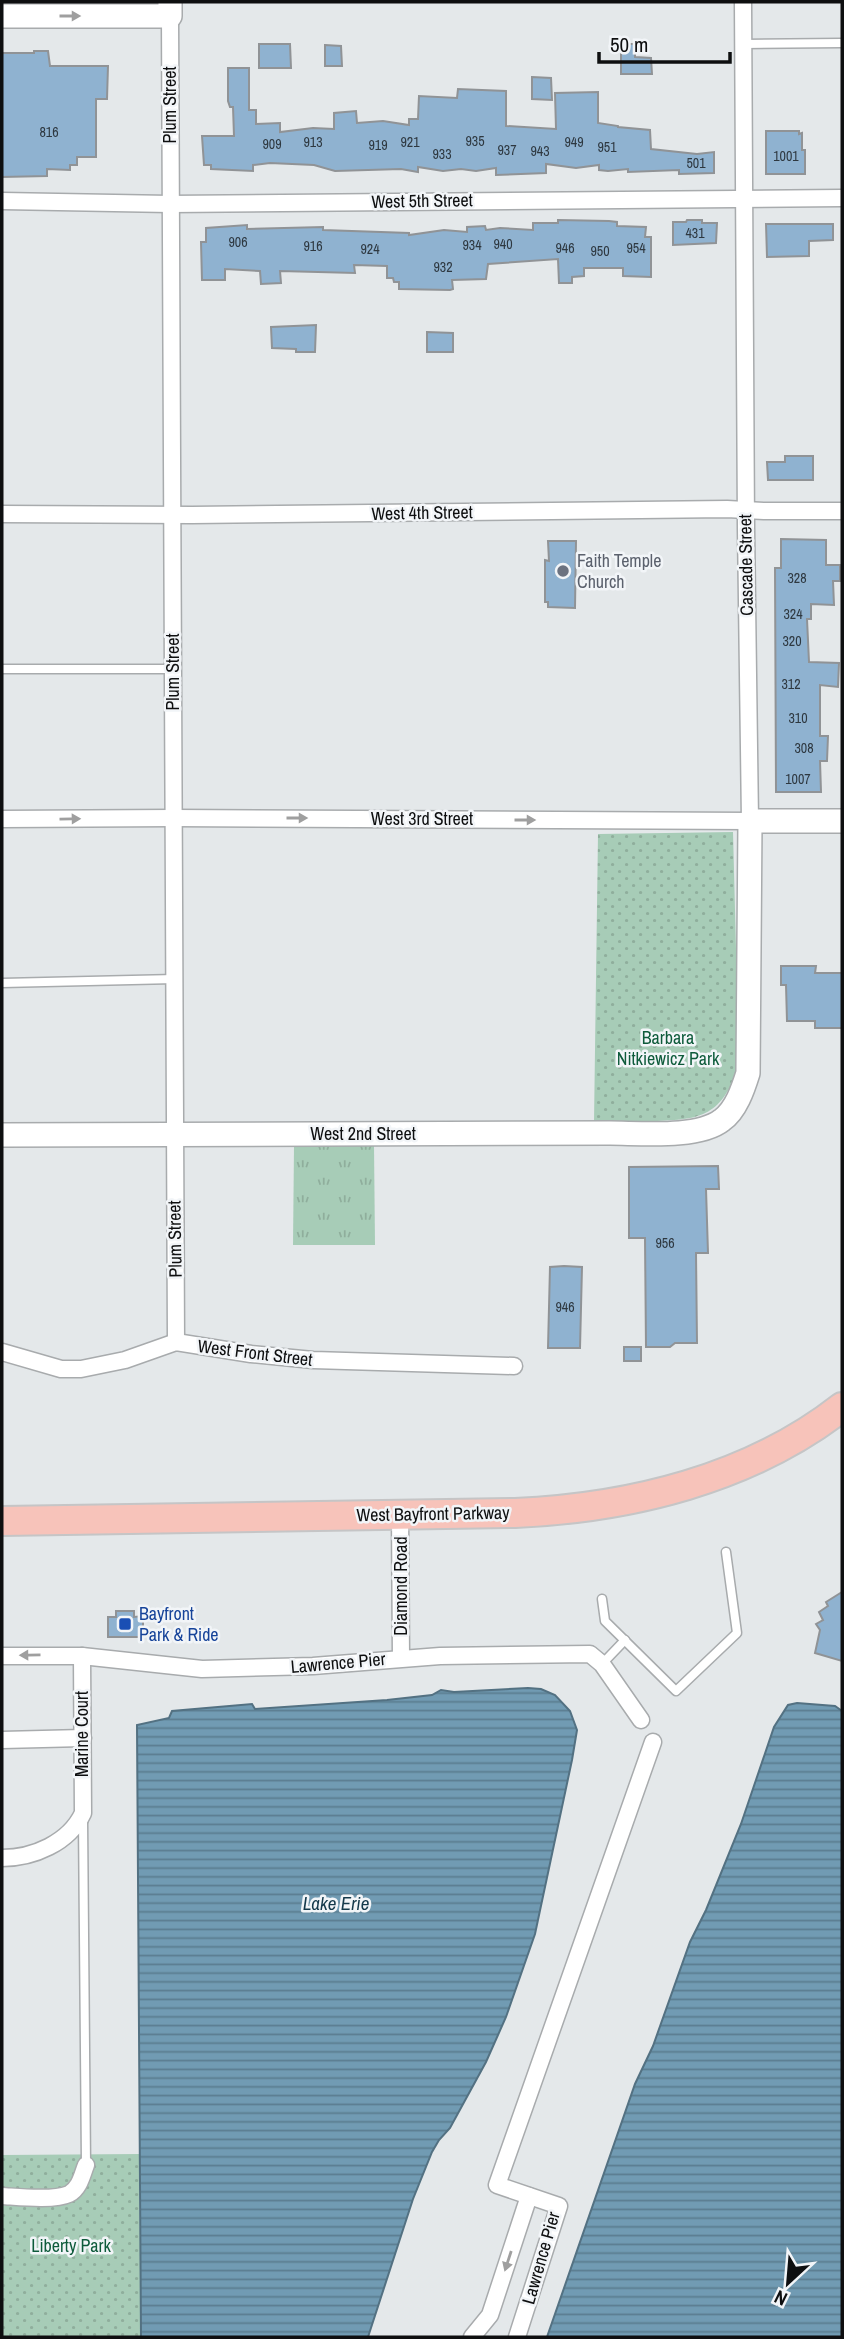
<svg xmlns="http://www.w3.org/2000/svg" width="844" height="2339" font-family="'Archivo Narrow',sans-serif">
  <style>
    .grass { fill: url(#grass-tufts) }
    .park { fill: url(#park-dots) }
    .water { fill: url(#water-rules); stroke: #537182; stroke-width: 2 }
    .building { fill: #8fb2d0; stroke: #909396; stroke-width: 2 }
    .lines { fill: none; stroke-linecap: round; stroke-linejoin: round }
    .lane-casing { stroke: #a8abad; stroke-width: 11 }
    .street-casing { stroke: #a8abad; stroke-width: 19 }
    .secondary-casing { stroke: #a8abad; stroke-width: 26 }
    .highway-casing { stroke: #c5c5c6; stroke-width: 32 }
    .lane { stroke: #fff; stroke-width: 8 }
    .street { stroke: #fff; stroke-width: 16 }
    .secondary { stroke: #fff; stroke-width: 23 }
    .highway { stroke: #f7c3ba; stroke-width: 28 }
    .oneway { fill: #9f9f9f }
    .worship-dot { fill: #6b7280; stroke: #f2f5f8; stroke-width: 2.5 }
    .transit-dot { fill: #1a4fb4; stroke: #f2f5f8; stroke-width: 2.5 }
    .labels { text-anchor: middle; stroke-width: 5; stroke-linejoin: round; paint-order: stroke }
    .number-label { font-size: 14px; fill: #2e3840 }
    .street-label { font-size: 18px; fill: #0e0f10; stroke: #f2f5f8 }
    .worship-label { font-size: 18px; fill: #5b616d; stroke: #f2f5f8; text-anchor: start }
    .park-label { font-size: 18px; fill: #0e5b3b; stroke: #f2f5f8 }
    .transit-label { font-size: 18px; fill: #164399; stroke: #f2f5f8; text-anchor: start }
    .water-label { font-size: 19px; font-style: italic; fill: #14394b; stroke: #f2f5f8 }
  </style>
  <defs>
    <pattern id="grass-tufts" width="24" height="20" patternUnits="userSpaceOnUse" patternTransform="scale(1.75)"><rect width="24" height="20" fill="#a7ccb7"/><path d="M3 7l-1-3M5 7V3M7 7l1-3M15 17l-1-3M17 17v-4M19 17l1-3" fill="none" stroke="#8fae9c"/></pattern>
    <pattern id="park-dots" width="8" height="8" patternUnits="userSpaceOnUse" patternTransform="scale(1.75)"><rect width="8" height="8" fill="#a7ccb7"/><path d="M2 2h.1M6 6h.1" fill="none" stroke="#8fae9c" stroke-width="1.8" stroke-linecap="round"/></pattern>
    <pattern id="water-rules" width="6" height="5" patternUnits="userSpaceOnUse" patternTransform="scale(1.75)"><rect width="6" height="5" fill="#719bb3"/><path d="M0 2.5h6" fill="none" stroke="#5b7d90"/></pattern>
  </defs>
  <rect width="100%" height="100%" fill="#e4e8ea"/>
  <path class="grass" d="M374,1145l1,100h-82l1,-99z"/>
  <g class="park">
    <path d="M733,832l6,233c-17,50 -36,55 -86,56 -19,1 -39,1 -59,1l4,-288z"/>
    <path d="M139,2154l2,183h-139v-182z"/>
  </g>
  <g class="water">
    <path d="M528,1688l13,1 14,6 15,16 7,19 -5,30 -37,174 -29,83 -20,45 -36,66 -11,12 -7,12 -19,47 -45,138h-227l-4,-612 32,-7 3,-7 80,-7 3,5 132,-9 45,-5 9,-5 13,2z"/>
    <path d="M797,1703l38,3 7,5v626h-295l88,-253 18,-38 37,-104 16,-32 35,-86 33,-97 14,-22z"/>
  </g>
  <g class="building">
    <path d="M259,44h31l1,24h-32z"/>
    <path d="M621,44h14v13l16,1 1,16h-31z"/>
    <path d="M325,45l16,1 1,20h-17z"/>
    <path d="M34,51h14l2,15h58l-1,33h-11v58h-19v8h-7v5l-23,-1v7l-45,1v-124h32z"/>
    <path d="M228,68h21v42h7v14l24,-1v9l33,-4 21,1v-16l22,-2 1,12 26,-2 26,4v-6h9l1,-23 38,2 1,-9 48,2v35l50,3 -1,-36 43,-1v31l20,3v1l32,3 1,19 46,5 17,-2v21l-35,1v-4l-51,2v-3l-20,2 -9,-1v-5l-23,3 -30,-4v9l-50,2v-7l-20,3 -15,-2 -18,2 -25,-4v5l-17,-3 -66,2 -21,-6 -44,-2 -17,2v6l-42,-2v-4h-7l-2,-29h32l-1,-29h-3l-2,-6z"/>
    <path d="M532,77l19,1 1,22 -20,-1z"/>
    <path d="M766,131h33v3l3,-1v17h3v24h-39z"/>
    <path d="M558,220l51,1 8,1v4l29,1 -1,10h6v40l-28,-1v-8h-39v8l-12,1v6h-13l-1,-24 -70,5 -2,15 -34,1 1,9 -3,1 -51,-1v-7h-5l-1,-4h-6v-12l-33,-1 1,8 -75,-2 1,12 -20,1 -1,-13 -35,-2v11h-23l-1,-38h5v-14l41,-3v4l76,-2v3l86,3v2l35,-5 23,2v-5l18,-1 1,4 14,-2 33,2v-7h25z"/>
    <path d="M687,220h15v3h15l-1,20 -43,2v-23h13z"/>
    <path d="M766,224h67v16l-24,1v15l-42,1z"/>
    <path d="M316,325l-1,27h-19v-3l-24,-1 -1,-21z"/>
    <path d="M427,332l26,1v19h-26z"/>
    <path d="M785,456h28v24h-45l-1,-18h18z"/>
    <path d="M781,539l45,1v25h14v16h-7l1,24 -23,-1v15h-4l2,43 30,1 -1,24 -18,-2v51h8l-1,25h-7l1,31h-45l-1,-224h6z"/>
    <path d="M548,541h28l-1,67 -27,-1v-5h-3v-42l4,1z"/>
    <path d="M781,966h35l-1,7h27v55h-27v-7h-28l-1,-36h-5z"/>
    <path d="M718,1166l1,23h-13l2,64h-12l1,90h-22l-5,4h-24l-1,-109h-16v-71z"/>
    <path d="M564,1266l18,1 -2,81h-32l2,-81z"/>
    <rect x="624" y="1347" width="17" height="14"/>
    <path d="M842,1592v69l-27,-8 5,-23 -4,-6 7,-4 -4,-8 9,-6 -2,-4z"/>
    <path d="M116,1611h18v6l9,-1v21h-35v-20h8z"/>
  </g>
  <g class="lines">
    <defs>
      <g id="lane">
        <path d="M744,44l98,-1"/>
        <path d="M2,669h171"/>
        <path d="M2,983l173,-4"/>
        <path d="M602,1599l3,22 71,70 61,-58 -11,-81"/>
        <path d="M602,1664l23,-24"/>
        <path d="M83,1819l3,346"/>
      </g>
      <g id="street">
        <path d="M170,16l6,1326"/>
        <path d="M2,201l168,3 672,-6"/>
        <path d="M2,514l190,1 535,-6 37,2h78"/>
        <path d="M2,819l172,-1 576,3 -4,-293 -3,-526"/>
        <path d="M2,1352l59,17h20l44,-9 51,-18 75,12 62,6 201,6"/>
        <path d="M400,1514l1,144"/>
        <path d="M2,1656h80l120,13 111,-3 127,-10 150,-2 12,10 39,56"/>
        <path d="M2,1740l81,-2"/>
        <path d="M2,1858c31,0 67,-15 81,-45l-1,-157"/>
        <path d="M2,2196c17,1 52,5 67,-2 11,-6 13,-19 17,-29"/>
        <path d="M472,2337l18,-22 39,-119"/>
        <path d="M517,2337l42,-131 -62,-21 156,-443"/>
      </g>
      <g id="secondary">
        <path d="M2,16h168v-14"/>
        <path d="M2,1135l608,-2c30,0 88,6 112,-13 14,-10 21,-31 26,-47l2,-252h92"/>
      </g>
      <path id="highway" d="M2,1521l513,-8c115,-5 235,-34 327,-106"/>
    </defs>
    <use href="#lane" class="lane-casing"/>
    <use href="#street" class="street-casing"/>
    <use href="#secondary" class="secondary-casing"/>
    <use href="#highway" class="highway-casing"/>
    <use href="#lane" class="lane"/>
    <use href="#street" class="street"/>
    <use href="#secondary" class="secondary"/>
    <use href="#highway" class="highway"/>
  </g>
  <defs><path id="oneway-solid" d="M-6-.8H1V-3.2L6.5 0L1 3.2V.8H-6Z" transform="scale(1.75)"/></defs>
  <g class="oneway">
    <use href="#oneway-solid" transform="translate(70 16)"/>
    <use href="#oneway-solid" transform="translate(297 818)"/>
    <use href="#oneway-solid" transform="translate(70 819) rotate(-1)"/>
    <use href="#oneway-solid" transform="translate(525 820)"/>
    <use href="#oneway-solid" transform="translate(30 1655) rotate(179)"/>
    <use href="#oneway-solid" transform="translate(508 2261) rotate(108)"/>
  </g>
  <circle class="worship-dot" cx="563" cy="571" r="7"/>
  <rect class="transit-dot" x="118" y="1617" width="14" height="14" rx="3.5"/>
  <g class="labels">
    <g class="number-label">
      <text x="49" y="137">816</text>
      <text x="475" y="146">935</text>
      <text x="313" y="147">913</text>
      <text x="410" y="147">921</text>
      <text x="574" y="147">949</text>
      <text x="272" y="149">909</text>
      <text x="378" y="150">919</text>
      <text x="607" y="152">951</text>
      <text x="507" y="155">937</text>
      <text x="540" y="156">943</text>
      <text x="442" y="159">933</text>
      <text x="786" y="161">1001</text>
      <text x="696" y="168">501</text>
      <text x="695" y="238">431</text>
      <text x="238" y="247">906</text>
      <text x="503" y="249">940</text>
      <text x="472" y="250">934</text>
      <text x="313" y="251">916</text>
      <text x="565" y="253">946</text>
      <text x="636" y="253">954</text>
      <text x="370" y="254">924</text>
      <text x="600" y="256">950</text>
      <text x="443" y="272">932</text>
      <text x="797" y="583">328</text>
      <text x="793" y="619">324</text>
      <text x="792" y="646">320</text>
      <text x="791" y="689">312</text>
      <text x="798" y="723">310</text>
      <text x="804" y="753">308</text>
      <text x="798" y="784">1007</text>
      <text x="665" y="1248">956</text>
      <text x="565" y="1312">946</text>
    </g>
    <g class="street-label">
      <text transform="translate(170 105) rotate(-90)" y="6">Plum Street</text>
      <text transform="translate(422 201) rotate(-1)" y="6">West 5th Street</text>
      <text transform="translate(422 513) rotate(-1)" y="6">West 4th Street</text>
      <text transform="translate(746 565) rotate(-91)" y="6">Cascade Street</text>
      <text transform="translate(173 672) rotate(-90)" y="6">Plum Street</text>
      <text x="422" y="825">West 3rd Street</text>
      <text x="363" y="1140">West 2nd Street</text>
      <text transform="translate(175 1239) rotate(-91)" y="6">Plum Street</text>
      <text transform="translate(255 1353) rotate(7)" y="6">West Front Street</text>
      <text transform="translate(433 1514) rotate(-1)" y="6">West Bayfront Parkway</text>
      <text transform="translate(401 1586) rotate(-90)" y="6">Diamond Road</text>
      <text transform="translate(338 1663) rotate(-5)" y="6">Lawrence Pier</text>
      <text transform="translate(82 1734) rotate(-90)" y="6">Marine Court</text>
      <text transform="translate(541 2258) rotate(-74)" y="6">Lawrence Pier</text>
    </g>
    <g class="worship-label">
      <text x="577" y="567">Faith Temple<tspan x="577" dy="21">Church</tspan></text>
    </g>
    <g class="park-label">
      <text x="668" y="1044">Barbara<tspan x="668" dy="21">Nitkiewicz Park</tspan></text>
      <text x="71" y="2252">Liberty Park</text>
    </g>
    <g class="transit-label">
      <text x="139" y="1620">Bayfront<tspan x="139" dy="21">Park &amp; Ride</tspan></text>
    </g>
    <g class="water-label">
      <text x="336" y="1910">Lake Erie</text>
    </g>
  </g>
  <rect width="844" height="2339" fill="none" stroke="#0e0f10" stroke-width="7"/>
  <g transform="translate(788 2283) rotate(206)" stroke="#f2f5f8" stroke-width="5" paint-order="stroke">
  <path d="M0-5L12 26L0 18L-12 26Z" fill="#0e0f10"/>
  <text y="-10" font-size="19" font-weight="bold" text-anchor="middle" fill="#0e0f10">N</text>
  </g>
  <path d="M599 52v10h131v-10" fill="none" stroke="#0e0f10" stroke-width="3.5"/>
  <text x="610" y="52" font-size="21" fill="#0e0f10" stroke="#f2f5f8" stroke-width="5" paint-order="stroke">50 m</text>
</svg>
